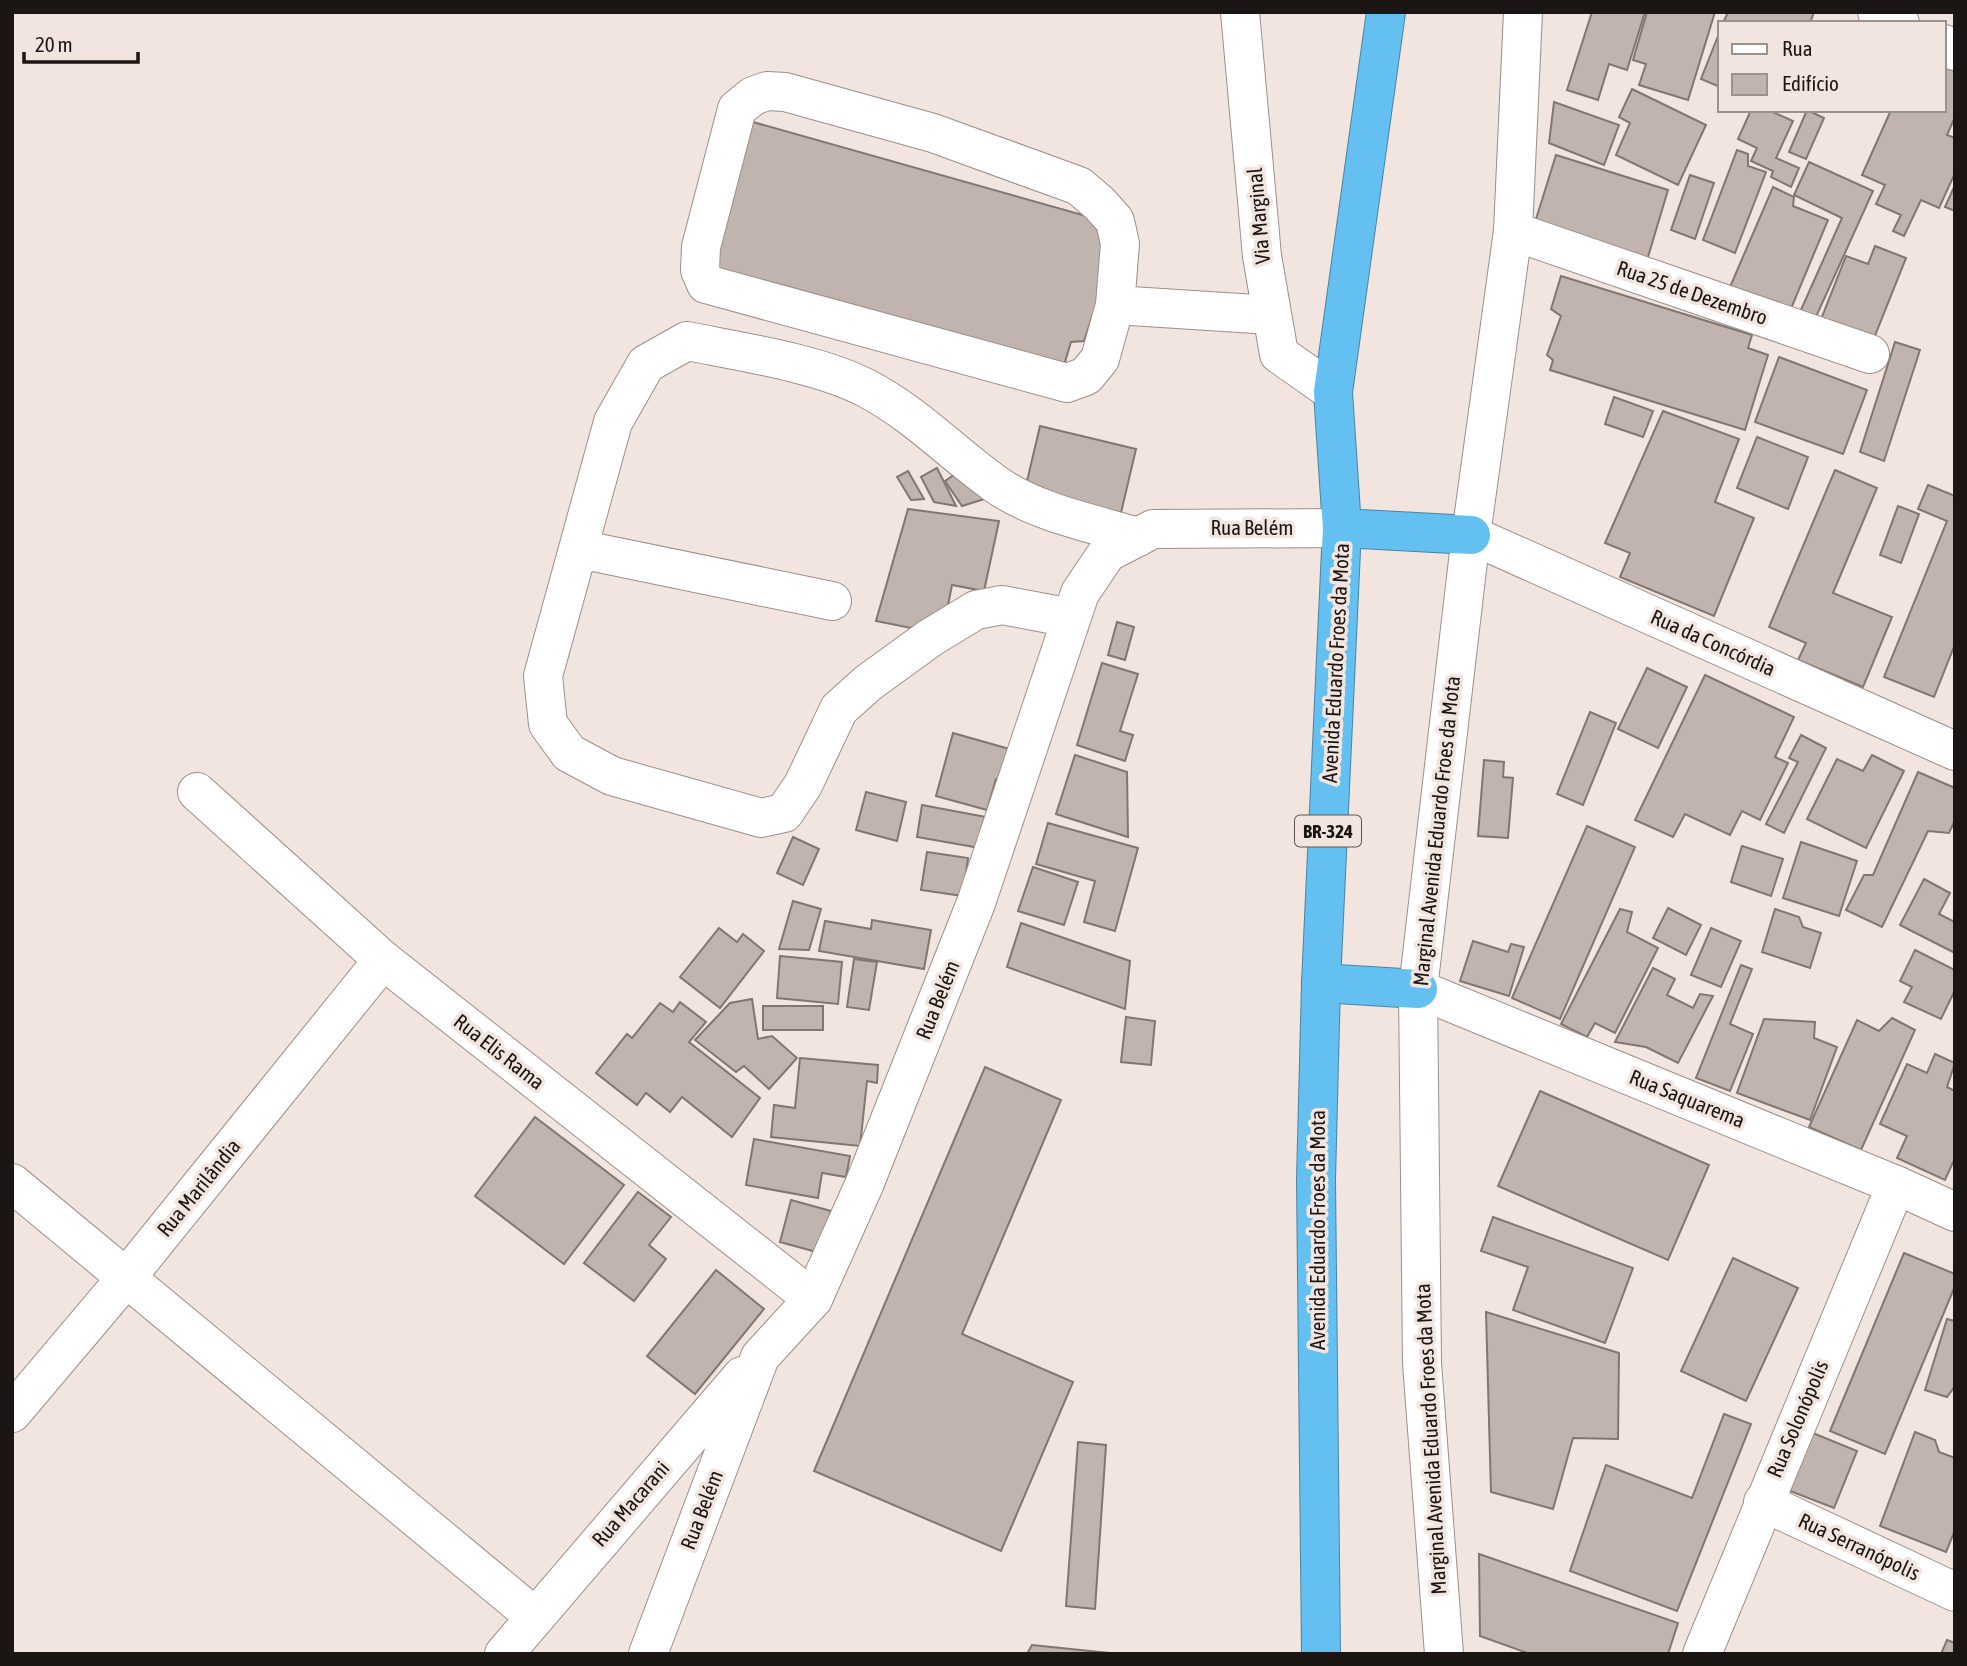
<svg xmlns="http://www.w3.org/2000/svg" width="1967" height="1666" font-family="'Asap Condensed',sans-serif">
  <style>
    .building { fill: #c1b3ae; stroke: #827671; stroke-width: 2 }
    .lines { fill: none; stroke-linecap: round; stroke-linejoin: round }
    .minor-casing { stroke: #9c8f8a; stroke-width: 40 }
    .highway-casing { stroke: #4a84a4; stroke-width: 40 }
    .minor { stroke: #fff; stroke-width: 38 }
    .highway { stroke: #63c0f1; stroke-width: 38 }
    .labels { text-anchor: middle; stroke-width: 7; stroke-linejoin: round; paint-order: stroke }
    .shield { fill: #f2e4de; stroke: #5c5451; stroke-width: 2 }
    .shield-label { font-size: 19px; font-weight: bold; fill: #1b1614 }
    .street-label { font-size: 21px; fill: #1b1614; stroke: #f2e4de }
  </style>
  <rect width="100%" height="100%" fill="#f2e4de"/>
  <g class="building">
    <path d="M1592,12h53l-18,58 -18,-6 -11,36 -31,-10z"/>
    <path d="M1647,12h68l-27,88 -49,-15 7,-21 -13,-4z"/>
    <path d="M1728,12h86l-4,11h-87z"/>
    <path d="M1720,31v56l-19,-8z"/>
    <path d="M1944,67l11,4v46l-8,18 8,3v35l-16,35 -18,-8 -17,36 -11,-5 8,-16 -25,-11 9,-19 -23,-10 29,-65h53z"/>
    <path d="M1632,89l74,36 -28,60 -62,-30 14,-32 -11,-6z"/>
    <path d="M1554,102l65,23 -15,40 -55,-22z"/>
    <path d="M1751,110h17l25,11 -17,37 23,10 -8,19 -20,-10 2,-6 -22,-10 6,-13 -19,-9z"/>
    <path d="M1807,110l17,8 -18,41 -17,-7z"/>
    <path d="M753,122l358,101 -1,40 -26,78 -13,1 -9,30 -357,-101z"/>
    <path d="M1737,150l11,4v12l18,6 -31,81 -32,-13z"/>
    <path d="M1556,155l112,35 -23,77 -113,-35z"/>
    <path d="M1809,162l64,29 -58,128 -15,-7 42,-94 -48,-23z"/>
    <path d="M1690,175l24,8 -19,56 -24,-9z"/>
    <path d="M1955,185v26l-10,-4z"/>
    <path d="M1773,187l21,10 -1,9 35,14 -38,91 -60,-24z"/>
    <path d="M1875,246l31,12 -34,85 -52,-21 26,-66 22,8z"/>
    <path d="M1561,276l191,59 -4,13 20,7 -23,75 -195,-60 3,-10 -6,-5 14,-39 -10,-7z"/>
    <path d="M1895,342l25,8 -36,111 -24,-9z"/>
    <path d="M1779,357l88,33 -24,64 -88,-32z"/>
    <path d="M1614,397l39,14 -10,26 -38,-13z"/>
    <path d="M1663,411l76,28 -24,63 39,16 -40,98 -94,-39 10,-24 -25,-10z"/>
    <path d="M1040,426l96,23 -16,68 -96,-23z"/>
    <path d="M1757,437l51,20 -20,52 -51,-21z"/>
    <path d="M969,465l22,32 -29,9 -17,-25z"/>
    <path d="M937,468l19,38 -22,-4 -13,-25z"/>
    <path d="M1835,470l42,18 -44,105 59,24 -29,70 -65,-27 8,-17 -37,-16z"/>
    <path d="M908,471l16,28 -13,1 -14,-23z"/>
    <path d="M1928,485l27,11v148l-21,53 -50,-20 63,-156 -29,-12z"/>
    <path d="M1898,506l21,8 -18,49 -21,-8z"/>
    <path d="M908,509l91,12 -15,70 -32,-6 -5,25 -36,18 -35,-7z"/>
    <path d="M1117,622l17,5 -9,33 -17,-5z"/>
    <path d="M1102,663l36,11 -18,57 13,4 -8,26 -48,-16z"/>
    <path d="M1647,668l40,19 -29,61 -40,-19z"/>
    <path d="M1705,675l89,42 -19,40 13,6 -28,57 -18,-9 -12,24 -45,-21 -12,23 -38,-17z"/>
    <path d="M1590,712l26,11 -33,82 -26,-11z"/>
    <path d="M953,733l60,17 -9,32 -8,-3 -9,31 -51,-14z"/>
    <path d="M1801,735l25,13 -42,85 -18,-9 32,-62 -9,-4z"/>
    <path d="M1075,755l52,17 1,65 -72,-23z"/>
    <path d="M1872,755l32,16 -38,77 -59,-29 30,-60 26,12z"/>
    <path d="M1484,760l20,2 -1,15 10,1 -5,60 -30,-2z"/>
    <path d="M1918,772l37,16v32l-6,13 -21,-2 -46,96 -36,-17 18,-35h9z"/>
    <path d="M866,792l40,10 -9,39 -41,-11z"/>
    <path d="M922,805l64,12 -6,31 -63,-11z"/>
    <path d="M1048,823l90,25 -23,83 -31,-9 11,-41 -59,-17z"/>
    <path d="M1587,826l48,21 -75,172 -48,-21z"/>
    <path d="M793,837l26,12 -16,36 -26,-12z"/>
    <path d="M1801,842l56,19 -18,55 -56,-18z"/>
    <path d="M1742,846l41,13 -12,37 -40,-14z"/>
    <path d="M927,852l41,6 -5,38 -42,-6z"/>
    <path d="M1033,867l45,15 -14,43 -46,-14z"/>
    <path d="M1924,879l26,14 -11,21 16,8v31l-55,-28z"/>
    <path d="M793,901l28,8 -12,41 -30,-1z"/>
    <path d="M1668,908l33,17 -15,30 -33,-17z"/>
    <path d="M1620,909l12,3 -5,20 31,16 -43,85 -20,-10 -8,14 -26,-13z"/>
    <path d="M1775,909l24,8 4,10 18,6 -11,35 -48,-16z"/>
    <path d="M872,920l59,10 -7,39 -105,-18 6,-30 46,8z"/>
    <path d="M1021,923l109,38 -5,48 -118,-42z"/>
    <path d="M719,928l18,14 6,-8 21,17 -44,57 -40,-31z"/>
    <path d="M1711,928l30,13 -20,46 -30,-12z"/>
    <path d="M1473,941l35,11 3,-8 13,3 -15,49 -49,-15z"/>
    <path d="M1915,950l40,20v20l-14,29 -37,-17 8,-15 -12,-6z"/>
    <path d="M780,956l62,6 -4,42 -61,-6z"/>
    <path d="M854,959l23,3 -8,48 -22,-3z"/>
    <path d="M1741,965l11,4 -22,55 23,10 -23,57 -34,-13z"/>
    <path d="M1653,968l22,11 -8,16 26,13 7,-14 13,2 -35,67 -32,-16 -31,-5z"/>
    <path d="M752,999l6,40 14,-3 25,22 -28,31 -25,-23 -8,6 -41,-32 35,-37z"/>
    <path d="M680,1002l26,20 -17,20 71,56 -28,39 -50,-40 -12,15 -24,-19 -9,12 -41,-32 31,-39 5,4 28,-35 13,9z"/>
    <rect x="763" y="1006" width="60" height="24"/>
    <path d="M1126,1017l29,4 -4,44 -30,-3z"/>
    <path d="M1892,1018l23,12 -54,120 -52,-23 48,-107 22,11z"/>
    <path d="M1764,1019l51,3 -1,16 23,9 -27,73 -73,-27z"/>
    <path d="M1935,1054l20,9 -8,24 8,4v67l-10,22 -48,-22 10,-22 -27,-12 27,-60 20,9z"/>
    <path d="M800,1058l78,7 -1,18 -10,-2 -7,65 -89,-9 3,-32 21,3z"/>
    <path d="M985,1067l76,33 -99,234 111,48 -72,169 -187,-80z"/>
    <path d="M1540,1091l169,74 -41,95 -170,-74z"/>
    <path d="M535,1117l89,68 -60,79 -89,-68z"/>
    <path d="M754,1139l96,17 -4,21 -24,-4 -4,25 -72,-13z"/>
    <path d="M638,1192l33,25 -22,28 17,14 -32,42 -50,-38z"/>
    <path d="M791,1200l40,11 -11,42 -40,-11z"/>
    <path d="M1493,1217l140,51 -28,75 -92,-33 15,-43 -47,-16z"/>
    <path d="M1904,1253l51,21v12l-70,168 -55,-23z"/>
    <path d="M1733,1258l65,30 -52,113 -65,-30z"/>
    <path d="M716,1270l48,39 -69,85 -48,-38z"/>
    <path d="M1486,1312l133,41 -1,86 -45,-1 -20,71 -62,-17z"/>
    <path d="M1947,1319l8,2v65l-8,11 -22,-7z"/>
    <path d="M1724,1414l27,10 -74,187 -107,-40 36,-106 86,33z"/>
    <path d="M1808,1431l49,20 -23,57 -49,-19z"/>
    <path d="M1915,1432l20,8 4,12 16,6v72l-9,22 -66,-26z"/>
    <path d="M1078,1442l28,3 -11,164 -29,-3z"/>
    <path d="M1479,1554l199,69 -10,31h-138l-50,-18z"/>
    <path d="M1947,1640l8,3v11h-14z"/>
    <path d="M1032,1645l77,8v1h-82z"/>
  </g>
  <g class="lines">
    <defs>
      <g id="minor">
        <path d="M1240,12l22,244 17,98 54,38"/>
        <path d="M1877,12l23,11"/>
        <path d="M1944,44l11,7"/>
        <path d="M767,91l18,1 148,41 146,53 21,18 15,17 5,23 -5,61 -15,54 -14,17 -19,7 -361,-99 -6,-14 1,-23 36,-138 16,-13z"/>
        <path d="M1513,231l357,123"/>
        <path d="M1115,305l156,10"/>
        <path d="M1471,535l484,216"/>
        <path d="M579,549l253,52"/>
        <path d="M1071,618l-69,-13 -26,5 -46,28 -62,45 -29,26 -36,76 -19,28 -23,5 -149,-42 -43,-23 -21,-29 -5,-48 70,-254 33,-58 41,-23c55,11 130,22 179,47 48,25 85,64 128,95 40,29 97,40 144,54"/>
        <path d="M197,792l186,168 430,339"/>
        <path d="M1418,989l478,196 59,27"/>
        <path d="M12,1183l522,433"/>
        <path d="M12,1413l114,-135 257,-318"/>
        <path d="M1763,1502l192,90"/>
        <path d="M504,1654l238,-278"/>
        <path d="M648,1654l112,-297 53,-58 51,-114 112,-282 104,-310 27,-40 46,-24 189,-1"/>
        <path d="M1444,1654l-22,-291 -4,-374 53,-454 42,-304 10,-219"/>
        <path d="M1702,1654l194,-469"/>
      </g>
      <g id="highway">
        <path d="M1342,528l129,7"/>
        <path d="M1321,983l97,6"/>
        <path d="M1321,1654l-5,-474 5,-197 21,-455 -9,-136 53,-380"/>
      </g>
    </defs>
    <use href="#minor" class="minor-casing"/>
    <use href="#highway" class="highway-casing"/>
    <use href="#minor" class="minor"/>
    <use href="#highway" class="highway"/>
  </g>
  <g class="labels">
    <rect class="shield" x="1295" y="815.5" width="66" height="31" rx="5"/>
    <g class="shield-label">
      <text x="1328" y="838">BR-324</text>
    </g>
    <g class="street-label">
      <text transform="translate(1259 216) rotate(-95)" y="7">Via Marginal</text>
      <text transform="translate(1692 293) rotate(19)" y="7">Rua 25 de Dezembro</text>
      <text x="1252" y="535">Rua Belém</text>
      <text transform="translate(1713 643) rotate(24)" y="7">Rua da Concórdia</text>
      <text transform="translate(1336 663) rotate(-87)" y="7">Avenida Eduardo Froes da Mota</text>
      <text transform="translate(1437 831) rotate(-84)" y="7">Marginal Avenida Eduardo Froes da Mota</text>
      <text transform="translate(938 1000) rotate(-68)" y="7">Rua Belém</text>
      <text transform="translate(499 1052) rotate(38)" y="7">Rua Elis Rama</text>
      <text transform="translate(1687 1099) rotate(22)" y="7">Rua Saquarema</text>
      <text transform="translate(199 1188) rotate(-51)" y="7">Rua Marilândia</text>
      <text transform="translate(1318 1230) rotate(-90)" y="7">Avenida Eduardo Froes da Mota</text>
      <text transform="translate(1798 1419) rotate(-67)" y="7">Rua Solonópolis</text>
      <text transform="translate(1431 1439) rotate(-93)" y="7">Marginal Avenida Eduardo Froes da Mota</text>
      <text transform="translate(631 1504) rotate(-49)" y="7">Rua Macarani</text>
      <text transform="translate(702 1510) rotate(-69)" y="7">Rua Belém</text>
      <text transform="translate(1859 1547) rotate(25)" y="7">Rua Serranópolis</text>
    </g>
  </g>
  <rect width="1967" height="1666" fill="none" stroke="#1b1614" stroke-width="28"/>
  <rect x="1718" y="21" width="228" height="91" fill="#f2e4de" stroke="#9c928d" stroke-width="2"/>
  <rect x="1732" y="44" width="35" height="10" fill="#ffffff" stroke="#9c928d" stroke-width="2"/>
  <text x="1782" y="56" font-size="21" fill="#1b1614">Rua</text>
  <rect x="1732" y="74" width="35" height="21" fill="#c1b3ae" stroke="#9c928d" stroke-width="2"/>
  <text x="1782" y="91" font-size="21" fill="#1b1614">Edifício</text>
  <path d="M24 52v10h114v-10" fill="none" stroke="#1b1614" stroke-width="3.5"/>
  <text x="35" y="52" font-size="21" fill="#1b1614" stroke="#f2e4de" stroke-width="5" paint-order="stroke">20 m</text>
</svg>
